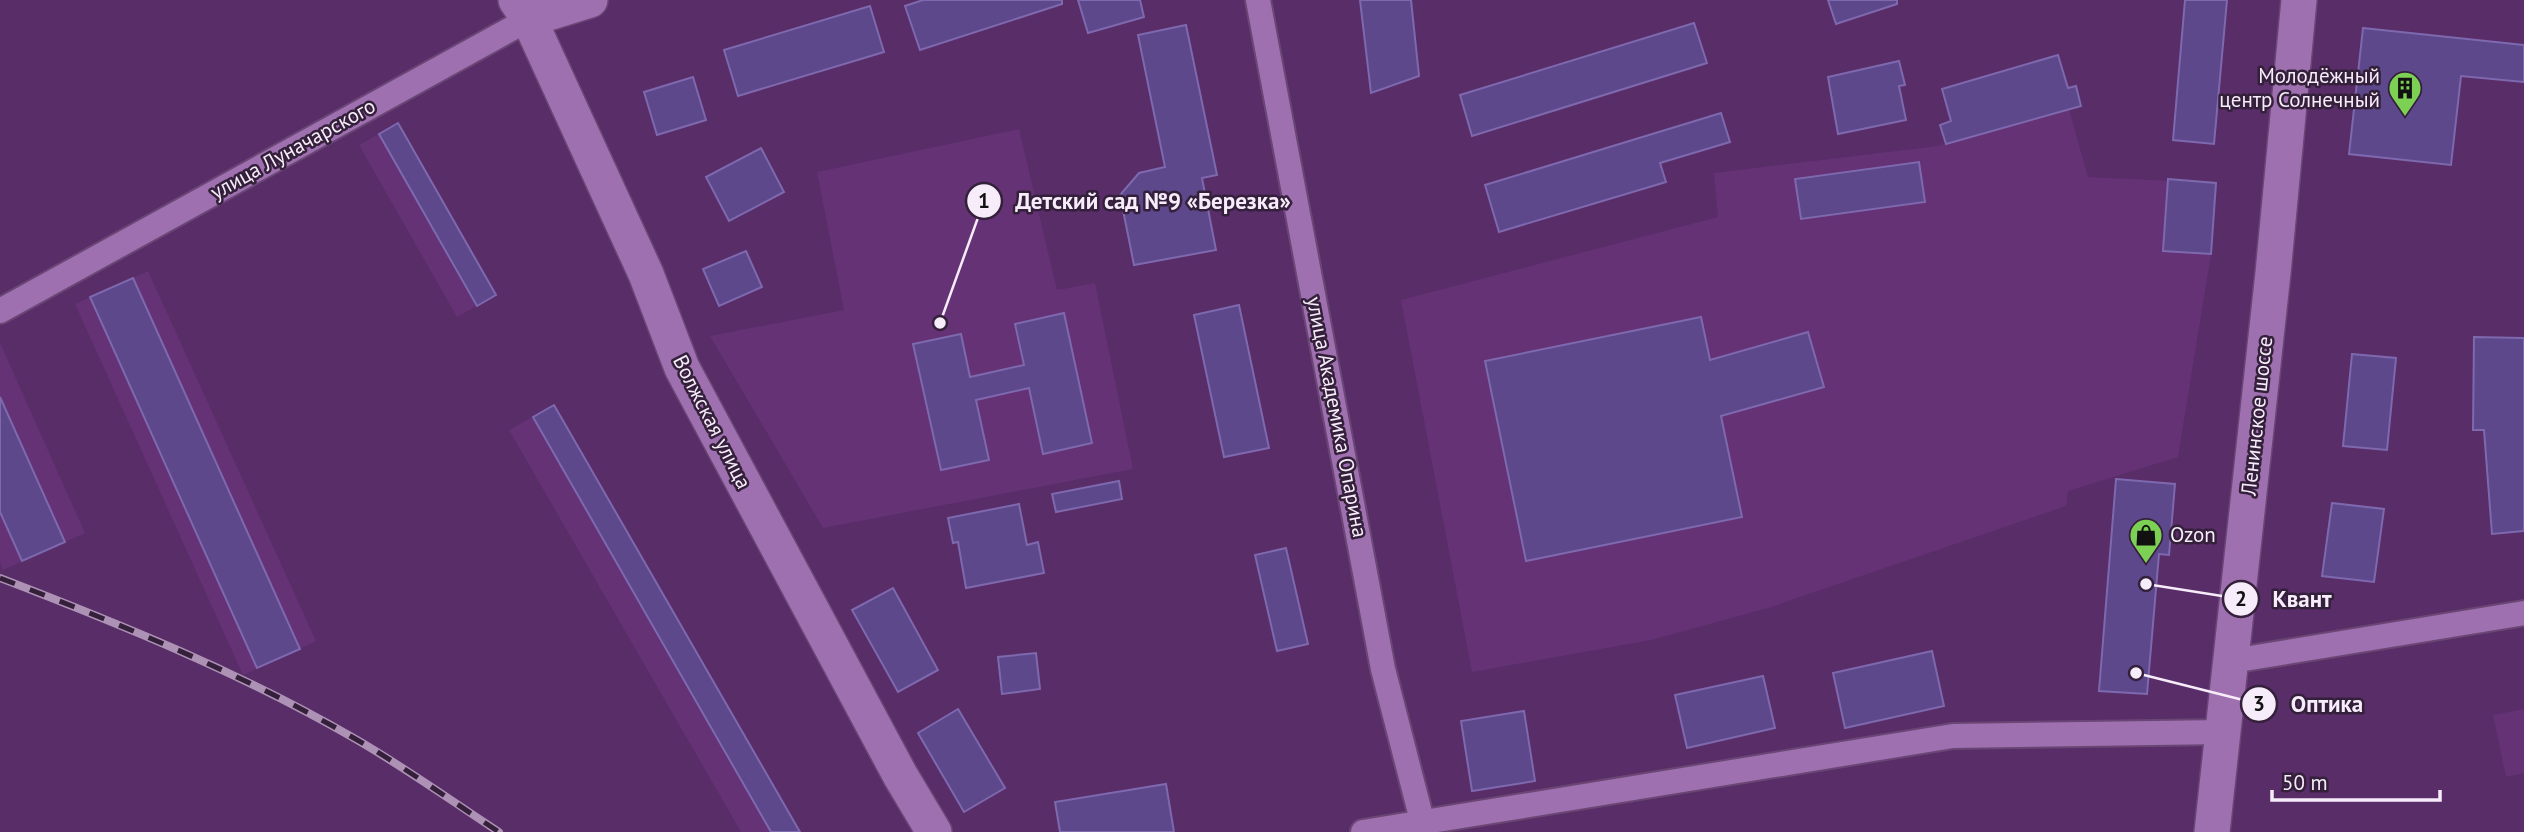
<svg xmlns="http://www.w3.org/2000/svg" width="2524" height="832" font-family="'PT Sans',sans-serif">
  <style>
    .built { fill: #643275 }
    .building { fill: #5e488c; stroke: #7e68ae; stroke-width: 2 }
    .lines { fill: none; stroke-linecap: round; stroke-linejoin: round }
    .street-casing { stroke: #6a4675; stroke-width: 28 }
    .secondary-casing { stroke: #6a4675; stroke-width: 38 }
    .street { stroke: #9f70b0; stroke-width: 24 }
    .secondary { stroke: #9f70b0; stroke-width: 35 }
    .rail-casing { stroke: #ad92b5; stroke-width: 8 }
    .rail { stroke: #34203b; stroke-width: 5; stroke-dasharray: 16; stroke-linecap: butt }
    .labels { text-anchor: middle; stroke-width: 5; stroke-linejoin: round; paint-order: stroke }
    .poi-label { font-size: 21px; fill: #f7ecfa; stroke: #34203b; text-anchor: end }
    .street-label { font-size: 21px; fill: #f7ecfa; stroke: #34203b }
    .leader { fill: none; stroke: #f7ecfa; stroke-width: 2.5 }
    .callout-dot { fill: #f7ecfa; stroke: #34203b; stroke-width: 2.5 }
    .mark-label { font-size: 21px; text-anchor: middle; font-weight: bold; fill: #111 }
    .callout-label { font-size: 23px; text-anchor: middle; font-weight: bold; fill: #f7ecfa; stroke: #34203b; stroke-width: 5; stroke-linejoin: round; paint-order: stroke }
  </style>
  <rect width="100%" height="100%" fill="#592d68"/>
  <g class="built">
    <path d="M2069,109l19,68 128,6 -5,71 -33,203 -110,34 -2,15 -298,102 -117,32 -179,32 -71,-372 317,-83 -4,-44 224,-27z"/>
    <path d="M398,123l98,172 -39,22 -98,-172z"/>
    <path d="M1019,129l38,161 38,-7 38,186 -310,59 -113,-192 134,-26 -27,-138z"/>
    <path d="M148,271l168,370 -73,34 -168,-371z"/>
    <path d="M0,343l85,190 -82,37 -3,-8z"/>
    <path d="M554,405l246,427h-59l-232,-402z"/>
    <path d="M2524,709v64l-18,4 -13,-62z"/>
  </g>
  <g class="building">
    <path d="M923,0h139v4l-142,46 -15,-44z"/>
    <path d="M1078,0h62l4,17 -56,16z"/>
    <path d="M1360,0h51l8,76 -48,17z"/>
    <path d="M1828,0h69v4l-61,20z"/>
    <path d="M2185,0h42l-13,144 -41,-4z"/>
    <path d="M870,6l14,46 -146,44 -14,-46z"/>
    <path d="M1694,23l13,40 -235,73 -12,-41z"/>
    <path d="M1186,25l31,150 -15,3 14,72 -82,15 -14,-70 19,-22 26,-6 -27,-132z"/>
    <path d="M2363,28l161,17v37l-63,-6 -10,89 -102,-11z"/>
    <path d="M2058,55l10,33 8,-2 5,20 -135,38 -6,-19 11,-4 -9,-32z"/>
    <path d="M1899,61l6,24 -6,1 7,34 -68,14 -10,-57z"/>
    <path d="M693,77l13,43 -49,15 -13,-43z"/>
    <path d="M1721,113l9,29 -70,21 6,19 -167,50 -14,-47z"/>
    <path d="M398,123l98,172 -19,11 -98,-172z"/>
    <path d="M761,148l23,44 -55,29 -23,-44z"/>
    <path d="M1919,162l6,40 -124,17 -6,-40z"/>
    <path d="M2168,179l48,4 -5,71 -48,-3z"/>
    <path d="M746,251l16,36 -43,19 -16,-37z"/>
    <path d="M133,278l167,371 -43,19 -167,-371z"/>
    <path d="M1239,305l30,143 -45,9 -30,-142z"/>
    <path d="M1064,313l28,130 -49,11 -14,-66 -53,12 13,60 -48,10 -28,-126 48,-10 9,43 54,-12 -9,-41z"/>
    <path d="M1701,317l9,43 98,-28 16,55 -103,29 21,101 -216,44 -41,-200z"/>
    <path d="M2474,337l50,1v193l-32,3 -8,-104h-11z"/>
    <path d="M2352,354l44,4 -9,92 -44,-4z"/>
    <path d="M0,397l65,145 -43,19 -22,-49z"/>
    <path d="M554,405l246,427h-29l-238,-415z"/>
    <path d="M2116,479l59,5 -6,71 -10,-1 -12,140 -48,-3z"/>
    <path d="M1119,481l3,18 -66,13 -4,-18z"/>
    <path d="M2332,503l52,6 -10,73 -52,-6z"/>
    <path d="M1019,504l8,41 11,-3 6,31 -78,15 -8,-46 -5,1 -5,-25z"/>
    <path d="M1286,548l22,96 -31,7 -22,-96z"/>
    <path d="M893,588l45,82 -40,22 -46,-82z"/>
    <path d="M1932,651l12,55 -99,22 -12,-55z"/>
    <path d="M1036,653l4,36 -38,5 -4,-37z"/>
    <path d="M1763,676l12,52 -88,20 -12,-53z"/>
    <path d="M958,709l47,79 -41,24 -46,-79z"/>
    <path d="M1524,711l11,70 -63,10 -11,-70z"/>
    <path d="M1166,784l8,48h-114l-5,-30z"/>
  </g>
  <g class="lines">
    <defs>
      <g id="street">
        <path d="M1258,0l125,669 42,163"/>
        <path d="M0,311l529,-292"/>
        <path d="M2232,661l292,-48"/>
        <path d="M1363,832l590,-96 270,-4"/>
      </g>
      <g id="secondary">
        <path d="M516,0l13,19 117,255 36,94 218,407 34,57"/>
        <path d="M529,19l61,-19"/>
        <path d="M2212,832l61,-559 26,-273"/>
      </g>
    </defs>
    <use href="#street" class="street-casing"/>
    <use href="#secondary" class="secondary-casing"/>
    <use href="#street" class="street"/>
    <use href="#secondary" class="secondary"/>
    <defs>
      <path id="rail" d="M0,578c120,46 241,95 352,159 51,29 98,63 147,95"/>
    </defs>
    <use href="#rail" class="rail-casing"/>
    <use href="#rail" class="rail"/>
  </g>
  <defs>
    <symbol id="building-pin" viewBox="-11 -11 22 30"><path d="M0 17L-7.5 6A9.5 9.5 0 1 1 7.5 6Z" fill="#7cd155" stroke="#34203b"/><path d="M-4-6H4V6H1V3H-1V6H-4ZM-2.5-4.3h1.7v1.8h-1.7ZM.8-4.3h1.7v1.8H.8ZM-2.5-1h1.7V.8h-1.7ZM.8-1h1.7V.8H.8Z" fill="#111"/></symbol>
    <symbol id="shop-pin" viewBox="-11 -11 22 30"><path d="M0 17L-7.5 6A9.5 9.5 0 1 1 7.5 6Z" fill="#7cd155" stroke="#34203b"/><path d="M-5-2.5h2.3a2.7 3.5 0 0 1 5.4 0H5L5.5 6h-11ZM-1.5-2.5h3a1.5 2.3 0 0 0-3 0Z" fill="#111"/></symbol>
  </defs>
  <g fill-rule="evenodd">
    <use href="#building-pin" x="2386" y="69" width="38" height="52"/>
    <use href="#shop-pin" x="2127" y="516" width="38" height="52"/>
  </g>
  <g class="labels">
    <g class="poi-label">
      <text x="2380" y="83">Молодёжный<tspan x="2380" dy="24">центр Солнечный</tspan></text>
      <text x="2170" y="542" text-anchor="start">Ozon</text>
    </g>
    <g class="street-label">
      <text transform="translate(293 149) rotate(-29)" y="7">улица Луначарского</text>
      <text transform="translate(2257 416) rotate(-84)" y="7">Ленинское шоссе</text>
      <text transform="translate(1337 417) rotate(79)" y="7">улица Академика Опарина</text>
      <text transform="translate(712 422) rotate(63)" y="7">Волжская улица</text>
    </g>
  </g>
  <path class="leader" d="M940 323L984 201M2146 584L2241 599M2136 673L2259 704"/>
  <g class="callout-dot">
    <circle cx="940" cy="323" r="7"/>
    <circle cx="2146" cy="584" r="7"/>
    <circle cx="2136" cy="673" r="7"/>
    <circle cx="984" cy="201" r="18"/>
    <circle cx="2241" cy="599" r="18"/>
    <circle cx="2259" cy="704" r="18"/>
  </g>
  <g class="mark-label">
    <text x="984" y="208">1</text>
    <text x="2241" y="606">2</text>
    <text x="2259" y="711">3</text>
  </g>
  <g class="callout-label">
    <text x="1153" y="209">Детский сад №9 «Березка»</text>
    <text x="2302" y="607">Квант</text>
    <text x="2327" y="712">Оптика</text>
  </g>
  <path d="M2272 790v10h168v-10" fill="none" stroke="#f7ecfa" stroke-width="3.5"/>
  <text x="2282" y="790" font-size="21" fill="#f7ecfa" stroke="#34203b" stroke-width="5" paint-order="stroke">50 m</text>
</svg>
